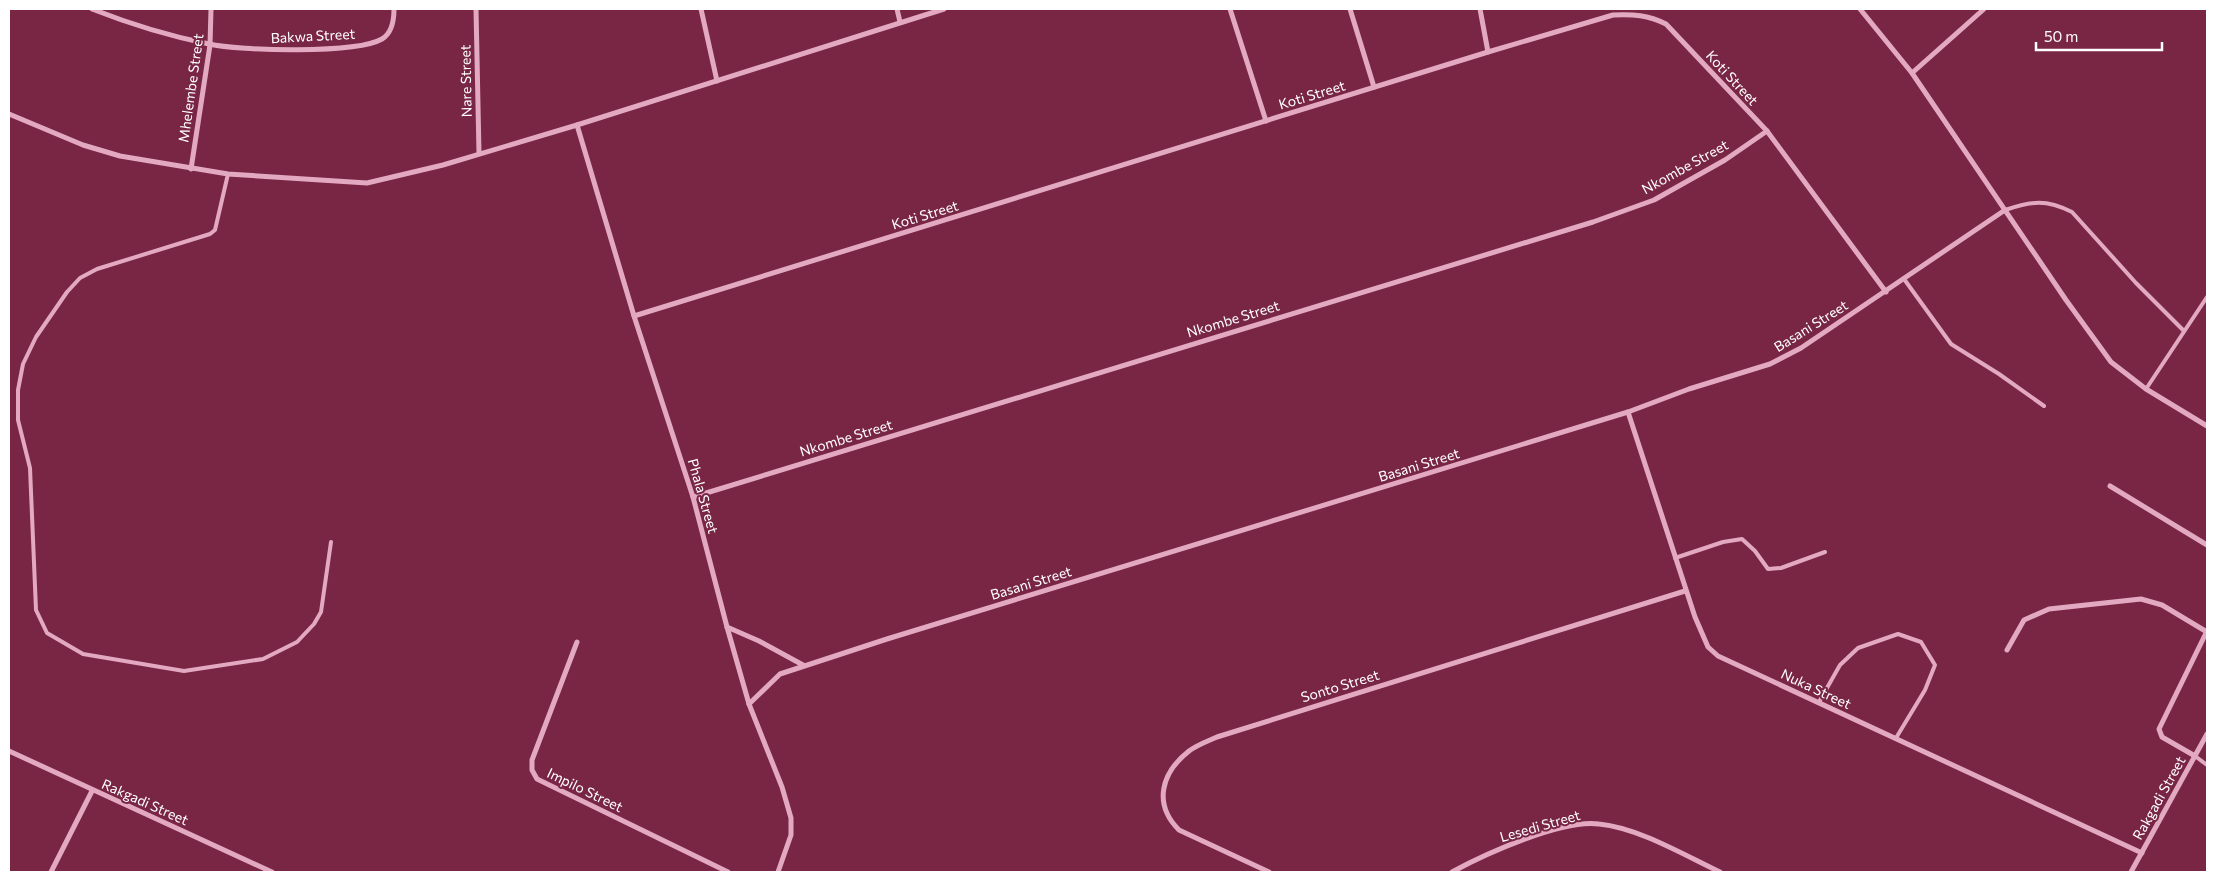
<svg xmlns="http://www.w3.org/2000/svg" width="2216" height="881" font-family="Commissioner,sans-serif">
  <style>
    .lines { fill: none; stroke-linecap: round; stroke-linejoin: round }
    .lane { stroke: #e3a9c0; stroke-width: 4 }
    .street { stroke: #e3a9c0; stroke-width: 5 }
    .labels { text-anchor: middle; stroke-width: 4; stroke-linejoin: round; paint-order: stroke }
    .street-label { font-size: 14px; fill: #fff; stroke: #792645 }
  </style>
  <rect width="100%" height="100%" fill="#792645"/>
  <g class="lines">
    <g class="lane">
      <path d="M228,174l-13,56 -5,4 -113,35 -17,9 -13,14 -31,45 -13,27 -5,26v30l12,48 6,142 11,23 36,21 101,17 79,-12 34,-17 17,-18 7,-12 10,-70"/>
      <path d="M2005,210c27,-9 41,-11 67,2l64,71 48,48"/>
      <path d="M1904,279l47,65 48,30 45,32"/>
      <path d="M2146,389l61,-92"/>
      <path d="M1675,558l48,-16 19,-3 13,12 13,18 13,-1 44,-16"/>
      <path d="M1819,702l21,-37 18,-17 40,-14 23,8 14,23 -10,25 -29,48"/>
      <path d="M2195,756l12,9"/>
    </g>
    <g class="street">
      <path d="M92,9c38,15 77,27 117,35 30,7 147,10 173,-5 10,-6 12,-20 12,-30"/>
      <path d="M476,9l3,144"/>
      <path d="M701,9l16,72"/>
      <path d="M897,9l3,13"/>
      <path d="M1230,9l36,112"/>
      <path d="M1350,9l24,78"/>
      <path d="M1480,9l8,43"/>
      <path d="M1860,9l52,64 154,227 45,62 35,27 61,37"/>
      <path d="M1912,73l72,-64"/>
      <path d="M9,114l74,31 37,11 108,18 139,9 76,-18 134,-40 367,-116"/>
      <path d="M577,125l57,191 59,181 34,130 22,77 33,83 9,31v17l-13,37"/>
      <path d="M191,169l19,-124 1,-36"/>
      <path d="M634,316l854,-264 125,-37c20,-1 35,0 53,9l101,107 119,161"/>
      <path d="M1628,412l67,205 13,30 10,9 424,197"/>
      <path d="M2110,486l97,59"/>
      <path d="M693,497l900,-275 61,-22 71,-40 42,-29"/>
      <path d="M727,627l32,14 44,24"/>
      <path d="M577,642l-45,118v10l5,9 191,93"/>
      <path d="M2007,650l17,-30 25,-11 92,-10 21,6 45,27"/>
      <path d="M749,704l31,-30 107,-35 741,-227 61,-23 81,-25 31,-16 204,-138"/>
      <path d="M9,751l263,121"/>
      <path d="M2195,756l-33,-19 -3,-8 48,-98"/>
      <path d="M51,872l41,-81"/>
      <path d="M1269,872l-90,-42c-26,-26 -18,-57 10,-79 8,-6 19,-10 28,-14l468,-146"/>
      <path d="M1452,872c33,-18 110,-53 147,-48 40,4 85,31 121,48"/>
      <path d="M2131,872l76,-138"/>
    </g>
  </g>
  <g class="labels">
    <g class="street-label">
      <text transform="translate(313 36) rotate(-3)" y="5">Bakwa Street</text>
      <text transform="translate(1732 78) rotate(47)" y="5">Koti Street</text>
      <text transform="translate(466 81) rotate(-91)" y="5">Nare Street</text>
      <text transform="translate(191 88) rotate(-82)" y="5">Mhelembe Street</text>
      <text transform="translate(1312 95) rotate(-17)" y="5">Koti Street</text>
      <text transform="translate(1685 167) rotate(-29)" y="5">Nkombe Street</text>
      <text transform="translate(925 215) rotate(-17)" y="5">Koti Street</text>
      <text transform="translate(1233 319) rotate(-17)" y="5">Nkombe Street</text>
      <text transform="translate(1811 326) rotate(-32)" y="5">Basani Street</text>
      <text transform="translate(846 438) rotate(-17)" y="5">Nkombe Street</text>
      <text transform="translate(1419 465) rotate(-17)" y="5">Basani Street</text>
      <text transform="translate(703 496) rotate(74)" y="5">Phala Street</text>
      <text transform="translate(1031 583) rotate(-17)" y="5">Basani Street</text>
      <text transform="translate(1340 686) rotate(-17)" y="5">Sonto Street</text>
      <text transform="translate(1816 689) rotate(25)" y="5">Nuka Street</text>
      <text transform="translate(585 790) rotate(26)" y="5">Impilo Street</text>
      <text transform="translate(2159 798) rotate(-61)" y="5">Rakgadi Street</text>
      <text transform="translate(145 802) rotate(24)" y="5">Rakgadi Street</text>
      <text transform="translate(1540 826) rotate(-16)" y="5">Lesedi Street</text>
    </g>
  </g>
  <rect width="2216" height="881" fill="none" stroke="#ffffff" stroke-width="20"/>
  <path d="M2036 42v8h126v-8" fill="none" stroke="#ffffff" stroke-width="2.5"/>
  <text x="2044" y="42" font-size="15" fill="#ffffff" stroke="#792645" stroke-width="4" paint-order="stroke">50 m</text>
</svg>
